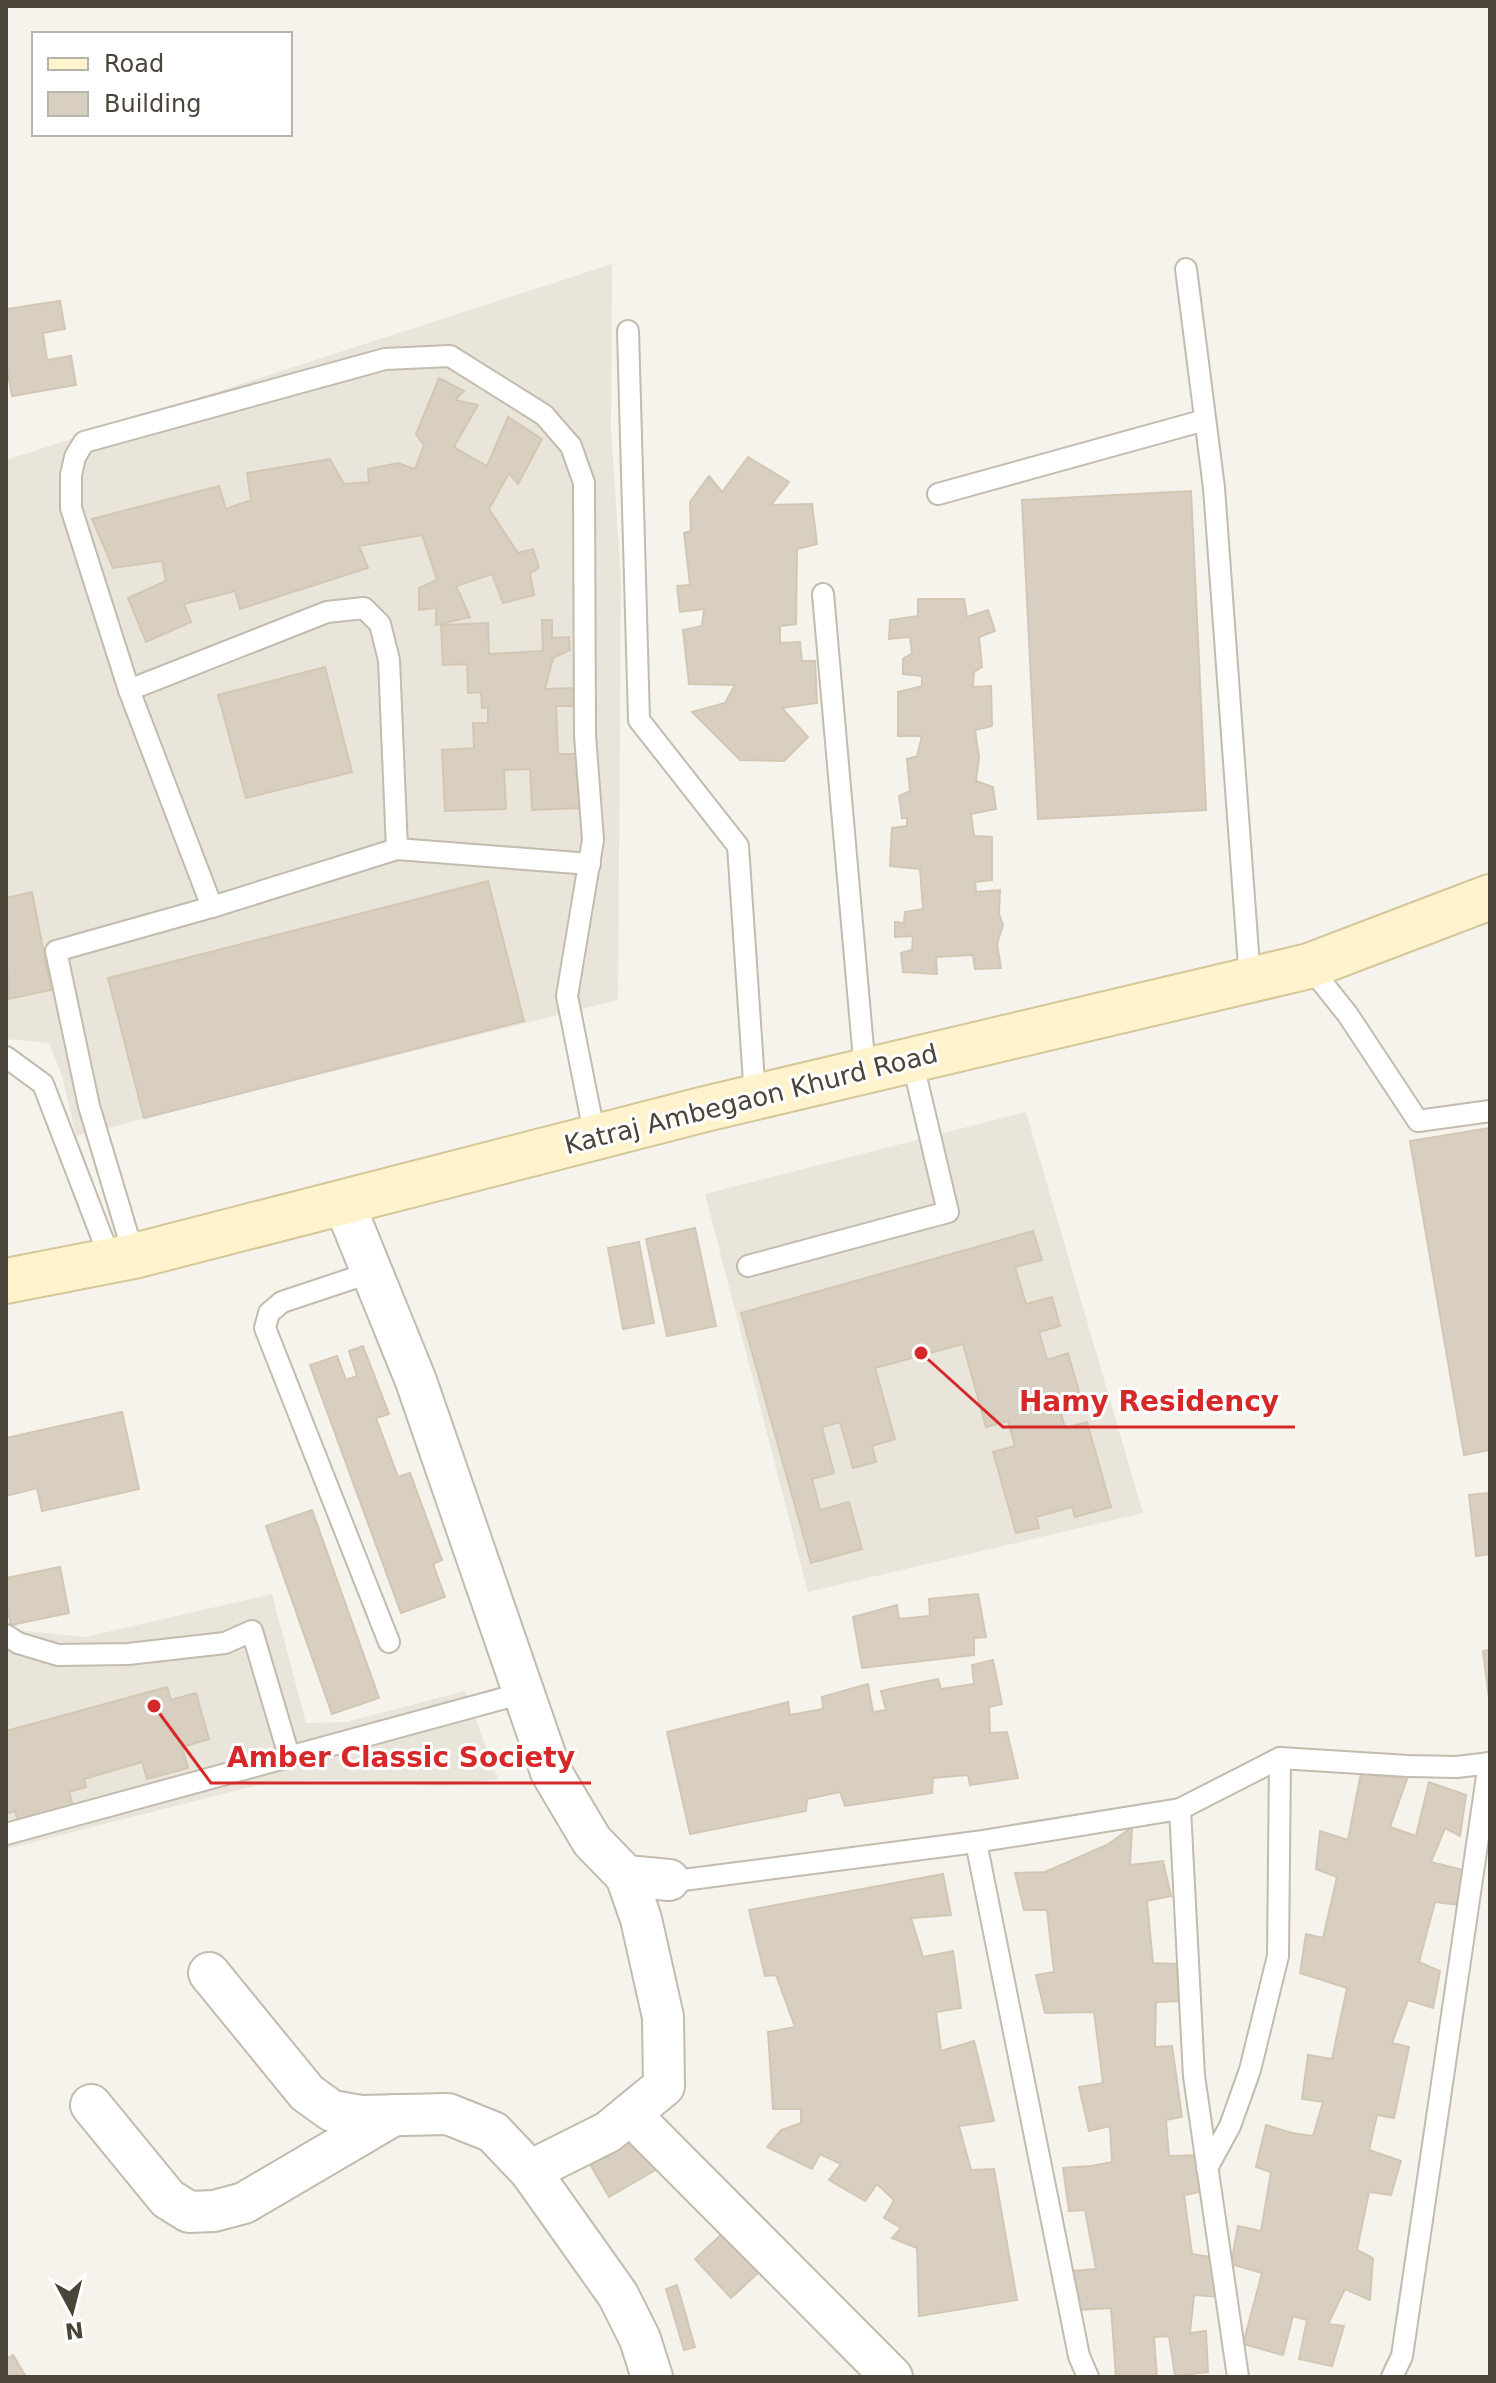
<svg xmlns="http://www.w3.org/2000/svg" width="1496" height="2383" font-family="'DejaVu Sans',sans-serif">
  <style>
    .residential { fill: #eae5da }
    .building { fill: #d8cfc1; stroke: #d3c7b4; stroke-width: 2 }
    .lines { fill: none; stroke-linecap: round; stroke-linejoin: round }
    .lane-casing { stroke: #c2bbae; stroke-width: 24 }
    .street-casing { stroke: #c2bbae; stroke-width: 44 }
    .secondary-casing { stroke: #d6c79b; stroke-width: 48 }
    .lane { stroke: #fff; stroke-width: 20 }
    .street { stroke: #fff; stroke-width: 40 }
    .secondary { stroke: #fff3cd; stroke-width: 44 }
    .labels { text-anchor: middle; stroke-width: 6; stroke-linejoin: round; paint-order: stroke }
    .street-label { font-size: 26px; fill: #4b4439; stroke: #fff }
    .leader { fill: none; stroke: #d62828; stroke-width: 3 }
    .callout-dot { fill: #d62828; stroke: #fff; stroke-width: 3 }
    .callout-label { font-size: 28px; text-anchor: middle; font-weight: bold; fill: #d62828; stroke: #fff; stroke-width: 6; stroke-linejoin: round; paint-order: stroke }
  </style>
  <rect width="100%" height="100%" fill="#f6f3ec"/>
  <g class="residential">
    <path d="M612,264l-1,165 10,151 -3,420 -542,136 -14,-60 -13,-33 -43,-4v-579z"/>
    <path d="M1026,1112l117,401 -335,79 -103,-398z"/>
    <path d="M272,1594l34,129 40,-1 119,-31 33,88 -54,7 -91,-6 -79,1 -268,68v-228l10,9 69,7z"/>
  </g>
  <g class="building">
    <path d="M60,301l5,28 -22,4 4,27 24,-4 5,29 -64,11 -6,-33v-54z"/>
    <path d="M439,378l25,13 -9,9 23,5 -24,42 33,19 21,-49 34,22 -24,45 -9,-11 -20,36 29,44 15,-4 6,19 -9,5 4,22 -31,8 -11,-29 -36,12 14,31 -34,8v-17l-17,2v-22l18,-8 -15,-45 -63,11 9,22 -128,41 -5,-18 -51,13 7,18 -45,20 -18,-44 38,-17 -4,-20 -49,7 -21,-49 127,-33 7,23 25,-9 -4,-27 83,-14 14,25 25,-2 -1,-13 30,-6 17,6 9,-24 -8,-11z"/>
    <path d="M748,457l41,25 -18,23 41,-1 5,40 -20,5 -1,75 -16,2v17l20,-1 2,19h13l2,42 -35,5 26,29 -24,24 -44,-1 -48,-48 33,-9 10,-18 -46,-1 -6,-54 19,-4 2,-17 -24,3 -3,-26 13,-1 -6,-52 7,-2 -1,-29 19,-26 13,16z"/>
    <path d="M1191,491l15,319 -168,9 -16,-319z"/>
    <path d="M918,599h46l3,18 21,-7 7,21 -16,6 3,30 -8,5 -1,15 18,-1 1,40 -17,4 4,27 -3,24 17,6 3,22 -25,5 3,22 18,1v43l-17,2 1,10 24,-2 -1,24 4,11 -6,19 4,24 -26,1 -2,-14 -37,2 1,17 -34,-2 -2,-19 11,-3 1,-14 -18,1v-15l9,1 1,-11 18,-3 -3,-40 -30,-3 2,-38 15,-2v-8h-5l-3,-22 11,-5 -3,-32 10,-3 5,-20h-24v-44l24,-6v-10l-19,-2v-15l9,-6 -2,-16 -21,2 1,-19 28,-4z"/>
    <path d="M542,620h10v18l17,-1 1,13 -17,8 -8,31 31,-1v18h-20l2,48h20l2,54 -48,2 -2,-41 -26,1 2,39 -61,2 -3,-61 32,-2 -1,-25h15v-15h-6l-1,-16 -13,1 -1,-29 -24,1 -2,-40 47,-2 1,31 54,-3z"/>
    <path d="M325,667l27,105 -106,26 -28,-103z"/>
    <path d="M488,881l36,140 -380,97 -36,-140z"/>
    <path d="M32,892l19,98 -43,9 -2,-101z"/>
    <path d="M1490,1128v322l-26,5 -54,-314z"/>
    <path d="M695,1228l21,98 -49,10 -21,-97z"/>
    <path d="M1033,1231l9,29 -27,7 11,37 26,-7 8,29 -21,6 8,28 21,-7 11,39 -22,6 8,30 22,-6 24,85 -36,10 -3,-10 -36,10 3,11 -23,5 -23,-81 22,-6 -7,-25 -22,6 -23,-83 -88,24 20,71 -23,7 4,16 -23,6 -13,-46 -18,5 12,46 -22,6 8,31 29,-8 13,47 -51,14 -70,-250z"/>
    <path d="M639,1242l15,81 -31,6 -15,-81z"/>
    <path d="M363,1346l26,68 -13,4 22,59 12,-4 32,87 -9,4 12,33 -44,16 -91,-248 27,-9 9,24 11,-4 -8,-25z"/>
    <path d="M122,1412l17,77 -97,22 -5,-23 -31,8v-58z"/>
    <path d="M1490,1493v61l-14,2 -7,-61z"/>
    <path d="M312,1510l67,188 -47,16 -66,-188z"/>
    <path d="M60,1567l9,46 -58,12 -5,-22v-25z"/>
    <path d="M978,1594l8,43 -12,1v17l-112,13 -9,-51 44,-12 2,14 31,-3 -1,-17z"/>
    <path d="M1490,1650v56l-7,-55z"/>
    <path d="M993,1660l9,44 -13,3 1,26 17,-1 11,46 -48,7 -2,-10 -35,3 -1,15 -87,13 -5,-14 -33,7 -1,12 -116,23 -23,-102 121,-30 2,13 33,-6 -1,-12 46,-13 5,28 13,-2 -5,-19 57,-12 3,10 33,-5 -2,-19z"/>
    <path d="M167,1687l4,13 25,-7 13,46 -27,8 6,21 -41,11 -5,-17 -58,17 2,8 -17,5 4,14 -55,16 -3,-11 -9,3v-83z"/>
    <path d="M1361,1773l46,6 -17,48 26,9 13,-54 37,13 -6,41 -15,-8 -14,34 32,8 -4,35 -24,-3 -16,60 21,9 -7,37 -25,-8 -16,43 17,4 -15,71 -17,-3 -8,35 32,11 -10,34 -22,-3 -12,58 16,8 -3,42 -25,-11 -17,35 16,2 -12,40 -33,-7 8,-39 -14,-4 -10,39 -40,-11 19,-71 -31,-9 7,-38 23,5 10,-59 -15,-5 10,-42 26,8 21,3 10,-34 -21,-3 6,-44 24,4 15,-71 -47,-15 6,-39 17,4 14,-61 -21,-8 4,-38 28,9z"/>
    <path d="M1132,1827l-2,38 33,-4 8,35 -24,5 6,62 23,1 5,37 -25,1 -1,45 17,-1 10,71 -16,3 3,36 35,-1 1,36 -21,4 8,59 18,3 11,40 -27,-2 -4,38 16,-2 2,41 -33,4 -6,-40 -15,1 3,40h-41l-5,-69 -33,2 -6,-39 24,-2 -11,-59 -16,1 -6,-43 28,-2 21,-4 -2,-36 -21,5 -10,-44 24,-4 -9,-71 -49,1 -9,-38 18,-3 -7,-62h-23l-9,-37 30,-1 62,-27z"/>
    <path d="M943,1874l8,41 -40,3 12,39 30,-6 8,57 -25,4 5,39 33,-10 20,80 -35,5 12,44 23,-1 23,131 -98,16 -2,-68 -25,-10 9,-10 -17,-10 10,-18 -17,-16 -12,17 -36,-21 12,-16 -21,-10 -8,15 -45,-22 14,-17 20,-7v-14h-28l-5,-77 27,-5 -19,-52 -11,1 -16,-66z"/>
    <path d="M637,2130l22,38 -50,29 -22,-38z"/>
    <path d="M722,2234l36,39 -27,25 -36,-39z"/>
    <path d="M677,2285l18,62 -11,3 -18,-61z"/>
    <path d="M13,2355l12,20 -4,2h-15v-18z"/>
  </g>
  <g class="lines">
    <defs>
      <g id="lane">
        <path d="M1186,269l28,219 36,492"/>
        <path d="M628,331l11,389 99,126 17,251"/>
        <path d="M938,494l267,-74"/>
        <path d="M823,594l42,477"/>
        <path d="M129,690l-58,-182v-33l4,-18 9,-15 301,-83 65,-3 94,59 27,31 13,37 1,252 8,105 -26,156 28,141"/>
        <path d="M212,907l185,-58 193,15"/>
        <path d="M1309,966l39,49 70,106 72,-10"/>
        <path d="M6,1057l37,27 68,177"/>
        <path d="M134,1256l-45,-150 -33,-155 156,-44 -83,-217 198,-78 37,-4 16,16 9,36 8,189"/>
        <path d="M748,1266l200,-54 -36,-152"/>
        <path d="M372,1272l-90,30 -13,11 -4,15 124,314"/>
        <path d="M6,1635l12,8 40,12 70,-1 97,-11 27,-12 37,125"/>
        <path d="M1180,1809l14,267 44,301"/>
        <path d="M6,1834l517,-141"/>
        <path d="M976,1842l103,514 9,21"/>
        <path d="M669,1880h14l293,-38 204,-33 100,-51 128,8 49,1 33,-4"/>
        <path d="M1207,2168l23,-42 20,-56 28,-114 2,-198"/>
        <path d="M1392,2377l10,-21 87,-593"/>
      </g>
      <g id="street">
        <path d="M343,1201l73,180 135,391 41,69 34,35 43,4"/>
        <path d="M209,1973l98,120 25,18 29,5 87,-2 45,18 37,39 88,124 22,44 12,38"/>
        <path d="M91,2105l77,94 21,13 25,-1 30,-8 150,-88"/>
        <path d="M630,2114l262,263"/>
        <path d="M530,2171l78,-39 56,-46 -1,-69 -22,-98 -15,-43"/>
      </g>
      <path id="secondary" d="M6,1281l128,-25 571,-147 604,-143 181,-69"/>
    </defs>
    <use href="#lane" class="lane-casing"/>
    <use href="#street" class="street-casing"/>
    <use href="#secondary" class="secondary-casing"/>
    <use href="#lane" class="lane"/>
    <use href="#street" class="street"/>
    <use href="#secondary" class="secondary"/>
  </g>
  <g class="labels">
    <g class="street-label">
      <text transform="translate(751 1099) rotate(-14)" y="9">Katraj Ambegaon Khurd Road</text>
    </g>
  </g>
  <path class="leader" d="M921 1353L1003 1427H1295M154 1706L211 1783H591"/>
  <g class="callout-dot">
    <circle cx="921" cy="1353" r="8"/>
    <circle cx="154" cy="1706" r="8"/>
  </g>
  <g class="callout-label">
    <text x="1149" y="1411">Hamy Residency</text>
    <text x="401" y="1767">Amber Classic Society</text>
  </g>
  <rect width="1496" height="2383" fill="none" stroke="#4b4439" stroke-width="16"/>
  <rect x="32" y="32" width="260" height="104" fill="#ffffff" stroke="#b7b4b0" stroke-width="2"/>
  <rect x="48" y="58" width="40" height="12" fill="#fff3cd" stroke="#b7b4b0" stroke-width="2"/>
  <text x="104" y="72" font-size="24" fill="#4b4439">Road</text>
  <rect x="48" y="92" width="40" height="24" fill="#d8cfc1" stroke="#b7b4b0" stroke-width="2"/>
  <text x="104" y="112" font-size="24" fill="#4b4439">Building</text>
  <g transform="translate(72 2311) rotate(173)" stroke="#ffffff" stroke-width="6" paint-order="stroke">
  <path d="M0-6L14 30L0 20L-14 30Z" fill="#4b4439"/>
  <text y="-12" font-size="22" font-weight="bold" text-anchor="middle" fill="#4b4439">N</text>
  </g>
</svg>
